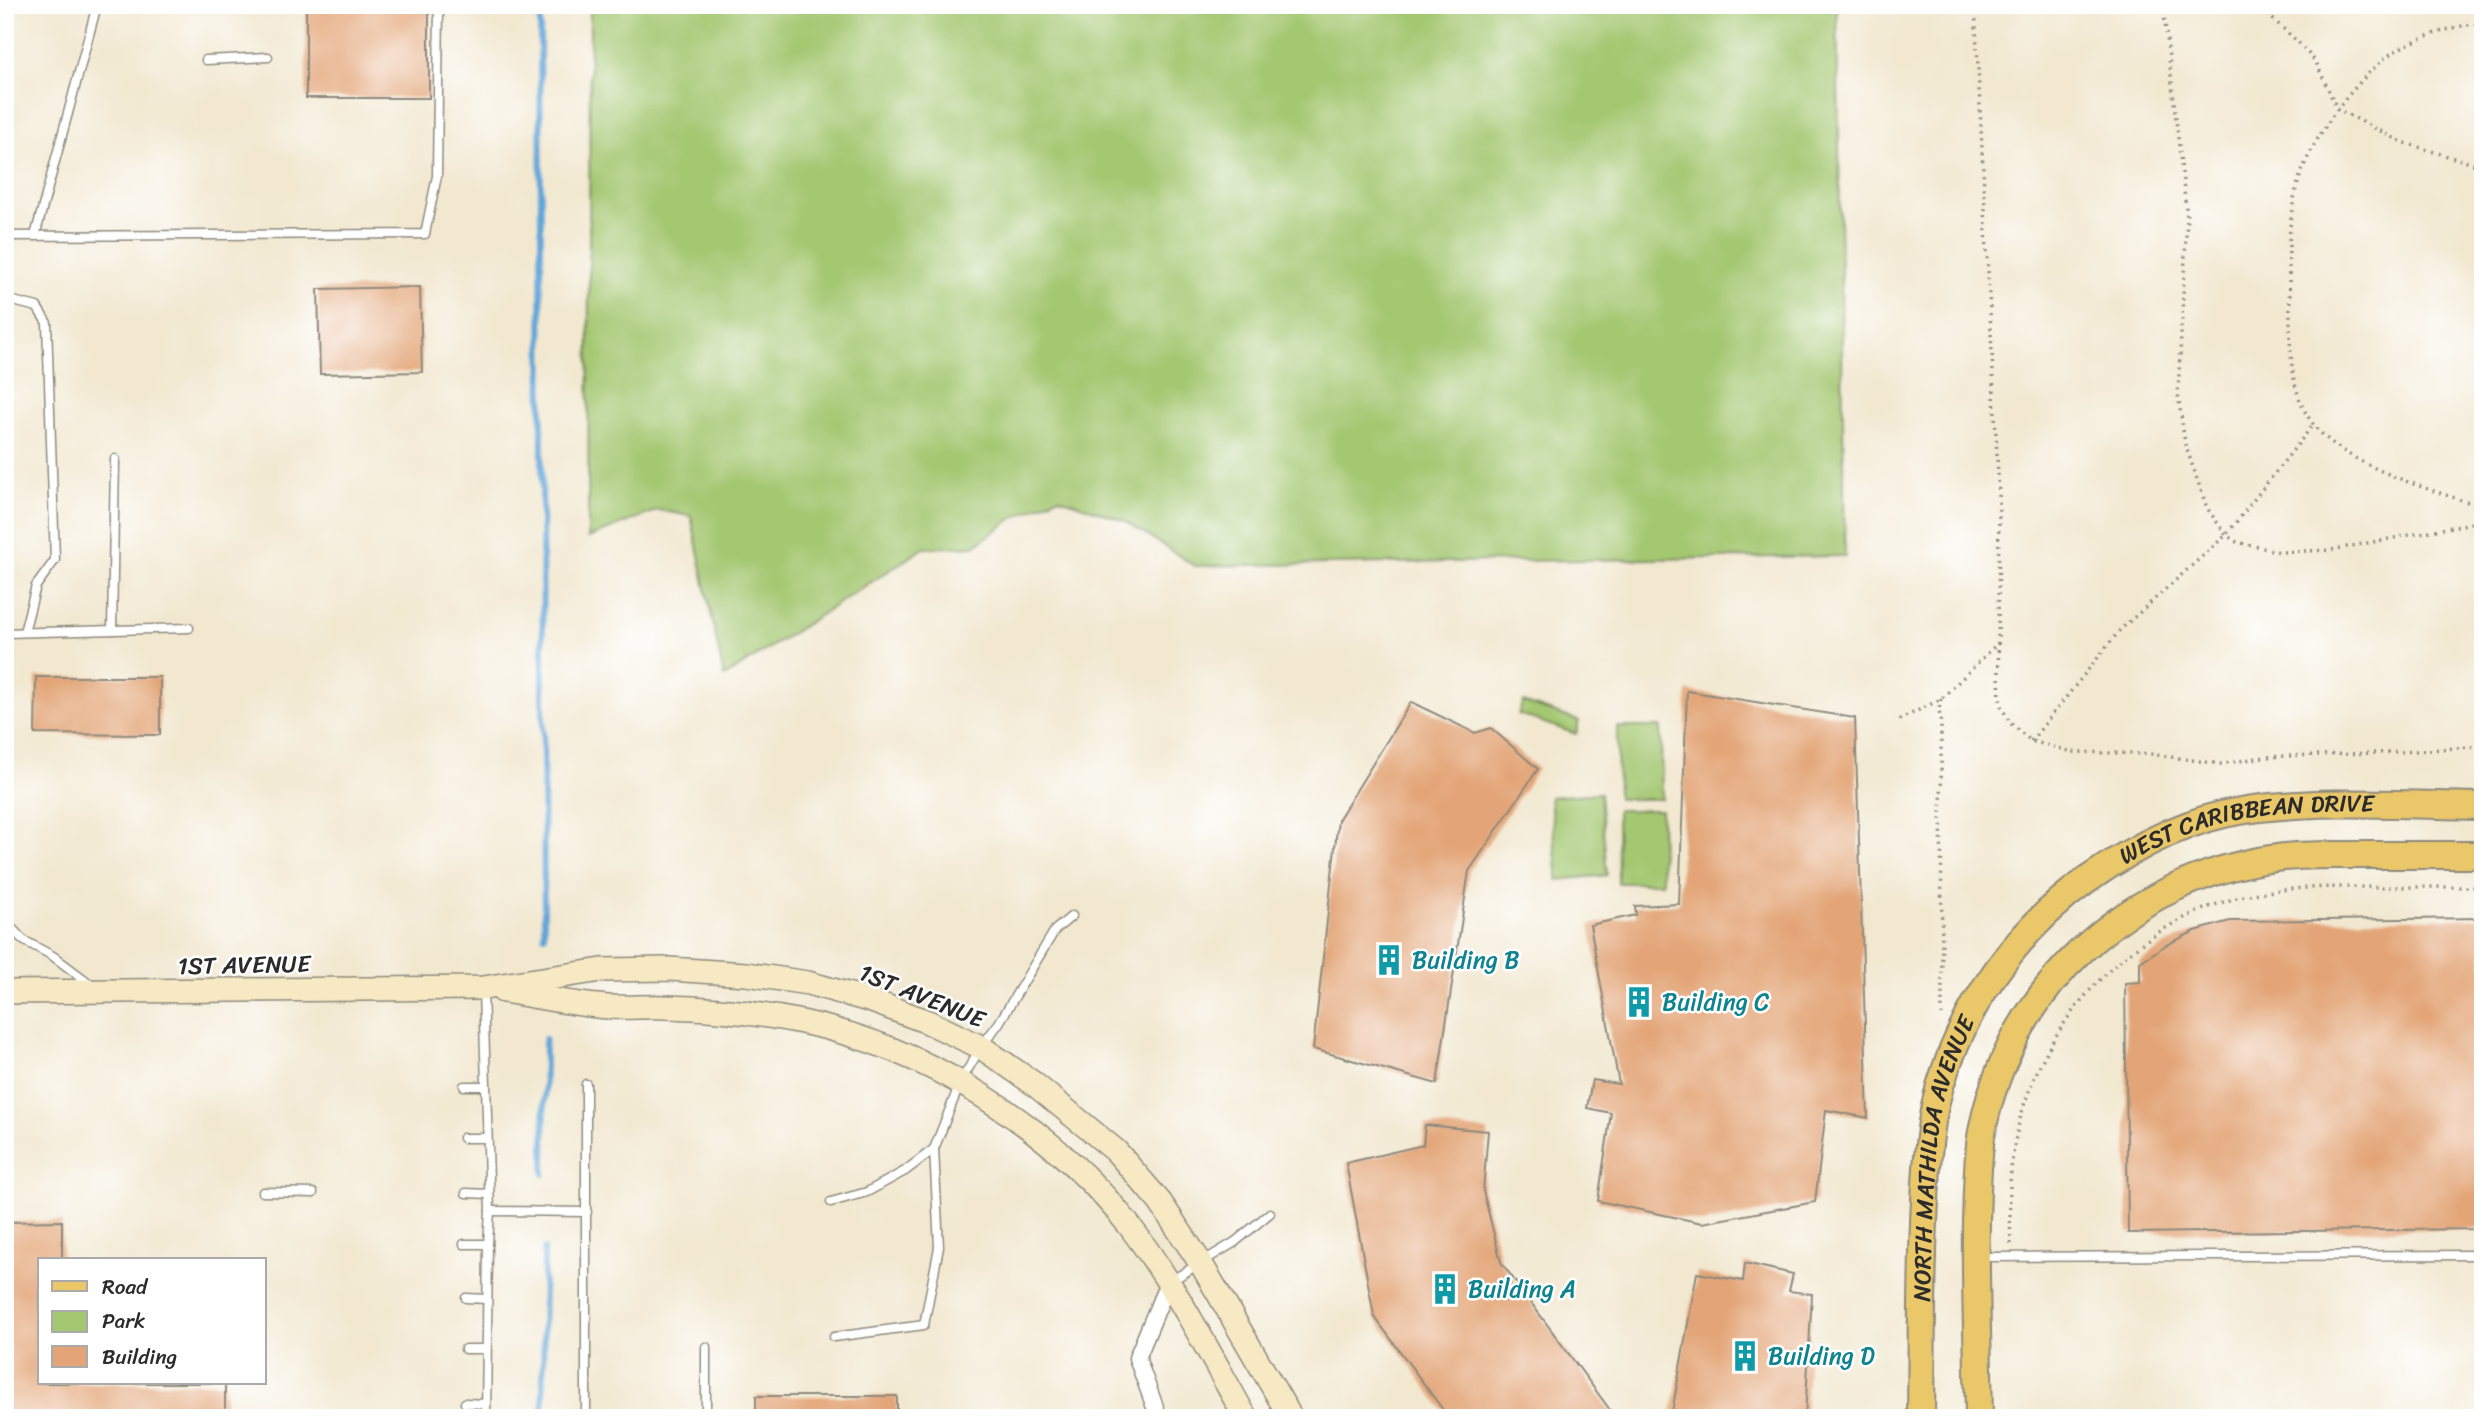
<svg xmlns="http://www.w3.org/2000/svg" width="2488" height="1423" font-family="Sriracha,sans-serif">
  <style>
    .green { fill: #a4c771; stroke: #68794e; stroke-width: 2 }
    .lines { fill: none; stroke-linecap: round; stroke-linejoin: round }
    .stream { stroke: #62a5d7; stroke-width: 6 }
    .building { fill: #e3a577 }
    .lane-casing { stroke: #8e8a7e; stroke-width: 11 }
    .street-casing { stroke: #8e8a7e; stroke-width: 19 }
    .secondary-casing { stroke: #8e8a7e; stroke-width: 26 }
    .primary-casing { stroke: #8e8a7e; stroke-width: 30 }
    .path { stroke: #8e8a7e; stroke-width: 3.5; stroke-dasharray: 2 5; stroke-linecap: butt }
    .lane { stroke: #fff; stroke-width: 8 }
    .street { stroke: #fff; stroke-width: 16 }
    .secondary { stroke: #f7e9c3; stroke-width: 23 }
    .primary { stroke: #eac769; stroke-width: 26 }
    .labels { text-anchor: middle; stroke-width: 5; stroke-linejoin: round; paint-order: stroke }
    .street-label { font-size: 24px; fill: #2b2b2b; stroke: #fff }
    .culture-label { font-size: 24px; fill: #0d838f; stroke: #fff; text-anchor: start }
  </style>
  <rect width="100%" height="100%" fill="#fff"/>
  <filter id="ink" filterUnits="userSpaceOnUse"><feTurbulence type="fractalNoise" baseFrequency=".0143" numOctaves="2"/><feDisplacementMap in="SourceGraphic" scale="14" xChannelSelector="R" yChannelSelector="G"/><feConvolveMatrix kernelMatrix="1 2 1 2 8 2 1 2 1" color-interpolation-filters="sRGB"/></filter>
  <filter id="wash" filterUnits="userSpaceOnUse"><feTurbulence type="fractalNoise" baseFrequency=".00686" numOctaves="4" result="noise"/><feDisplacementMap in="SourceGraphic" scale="28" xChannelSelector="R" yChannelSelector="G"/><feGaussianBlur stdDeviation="1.57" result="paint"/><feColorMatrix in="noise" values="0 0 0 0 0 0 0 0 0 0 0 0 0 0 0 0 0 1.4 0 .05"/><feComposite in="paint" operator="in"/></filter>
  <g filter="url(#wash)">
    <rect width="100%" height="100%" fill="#f2e8d0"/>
    <g class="green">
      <path d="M590,5h1247l8,551 -650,10 -70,-45 -67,-24 -43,20 -41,29 -50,2 -200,129 -33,-161 -33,-6 -70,28z"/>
      <path d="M1523,702l56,19 -3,13 -58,-20z"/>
      <path d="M1617,727h44l1,72h-44z"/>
      <path d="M1600,793l7,82 -49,5 -8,-83z"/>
      <path d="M1617,810h44l1,73h-44z"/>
    </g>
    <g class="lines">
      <g class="stream">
        <path d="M540,5l4,930"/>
        <path d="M544,1174l1,-135"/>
        <path d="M543,1418l1,-169"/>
      </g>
    </g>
    <g id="blocks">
      <g class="building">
        <rect x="306" y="5" width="123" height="93"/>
        <path d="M420,287l2,85 -102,2 -2,-85z"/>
        <path d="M36,677h124v58l-125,-1z"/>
        <path d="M1687,691l168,27 13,400 -42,-8 -11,92 -113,21 -104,-22 13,-88 -24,-5 5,-28 27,4 -29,-159 46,-10 -1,-9 44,-2z"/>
        <path d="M1411,702l64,31 16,-5 47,41 -69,102 -32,213 -124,-35 25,-229z"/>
        <path d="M2483,918v311l-355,4 -3,-250 15,-1v-20l26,-17 29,-14 35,-10z"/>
        <path d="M1425,1125l63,6 -5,60 18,71 115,156h-167l-75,-102 -28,-153 77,-18z"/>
        <path d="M62,1221v39h-22v123h185v35h-220v-196z"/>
        <path d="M1745,1263l48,11 -4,17 23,3 -7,124h-134l26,-145 46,8z"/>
        <rect x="756" y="1396" width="141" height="22"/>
      </g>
    </g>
  </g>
  <g filter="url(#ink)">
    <use href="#blocks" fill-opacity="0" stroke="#8e8a7e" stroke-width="2"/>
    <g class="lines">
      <defs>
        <g id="lane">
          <path d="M206,60l62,-3"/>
          <path d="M5,236l420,-2 12,-58 2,-171"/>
          <path d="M35,236l62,-231"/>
          <path d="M5,299l32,8 10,16 8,237 -19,26 -12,46"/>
          <path d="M112,630l3,-171"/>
          <path d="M5,633l184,-5"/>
          <path d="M5,921l18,19 30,16 40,30"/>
          <path d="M483,991l7,220 -2,33 -2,174"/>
          <path d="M586,1084v334"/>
          <path d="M464,1086h21"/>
          <path d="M463,1138h24"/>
          <path d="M263,1192l50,1"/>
          <path d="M466,1193l23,1"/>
          <path d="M831,1202l36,-10 38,-21 29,-22 27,-68 20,-34 18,-24 56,-93 17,-14"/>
          <path d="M490,1211l97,1"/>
          <path d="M464,1244h24"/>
          <path d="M1978,1257l505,-2"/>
          <path d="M1169,1282l66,-40 35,-29"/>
          <path d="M466,1298l21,1"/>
          <path d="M834,1337l90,-12 15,-78 -5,-98"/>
          <path d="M706,1347v71"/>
          <path d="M465,1349h21"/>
          <path d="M465,1403l21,1"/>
        </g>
        <path id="street" d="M1159,1418l-22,-60 31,-75"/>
        <g id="secondary">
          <path d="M503,991c31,5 63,12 94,15 23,3 46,0 69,1 45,1 92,6 136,15 125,26 247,103 326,202 46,59 81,129 118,194"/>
          <path d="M5,992l478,-4 119,-18 67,-1 77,5 62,9 64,18 56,21 53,25 52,36 83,68 44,51 40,60 91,156"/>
        </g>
        <g id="primary">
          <path id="s1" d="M1921,1418c1,-72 0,-145 4,-217 2,-37 4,-78 15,-115 25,-82 77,-156 147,-206 47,-33 102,-62 159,-70 77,-11 158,-5 237,-4"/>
          <path d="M1979,1418c-1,-66 -4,-131 -3,-196 1,-28 1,-57 5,-85 26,-149 147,-258 295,-279 26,-4 53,-3 80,-3 42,0 84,0 127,0"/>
        </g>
      </defs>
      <use href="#lane" class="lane-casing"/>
      <use href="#street" class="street-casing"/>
      <use href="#secondary" class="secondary-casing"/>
      <use href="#primary" class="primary-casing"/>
      <g class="path">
        <path d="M2163,5l24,212 -9,177 7,50 22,64 19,27 11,7 43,10 51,-2 152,-29"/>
        <path d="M2257,5l40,36 19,21 21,47 65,33 81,25"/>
        <path d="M2483,23c-29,2 -76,17 -99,36 -36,31 -76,83 -88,131 -10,40 -7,81 -6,121 0,38 -1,81 23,113 33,43 119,66 170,83"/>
        <path d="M1998,643l2,61 10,19 21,18 42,11 78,2 69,10 44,-7 138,-5 81,-6"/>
        <path d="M1941,699l-2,10 2,16 1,290"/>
        <path d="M1899,720l42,-21 57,-56 1,-147 -24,-491"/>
        <path d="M2031,741l89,-111 106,-95 87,-110"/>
        <path d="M2011,1244c-1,-30 -3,-60 2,-90 17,-123 114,-232 236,-259 38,-8 78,-8 117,-8 39,0 78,0 117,0"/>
      </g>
      <use href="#lane" class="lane"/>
      <use href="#street" class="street"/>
      <use href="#secondary" class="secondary"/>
      <use href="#primary" class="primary"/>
    </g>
  </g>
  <defs>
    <symbol id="building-bare" viewBox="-9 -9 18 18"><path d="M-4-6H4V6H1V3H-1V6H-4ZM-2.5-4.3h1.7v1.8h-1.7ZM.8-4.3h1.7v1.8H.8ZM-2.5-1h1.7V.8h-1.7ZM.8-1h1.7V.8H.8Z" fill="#0f9aa8" stroke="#fff" stroke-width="2.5" paint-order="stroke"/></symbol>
  </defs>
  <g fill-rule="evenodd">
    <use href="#building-bare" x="1367" y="938" width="44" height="44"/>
    <use href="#building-bare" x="1617" y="980" width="44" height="44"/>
    <use href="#building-bare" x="1423" y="1267" width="44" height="44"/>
    <use href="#building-bare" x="1723" y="1334" width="44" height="44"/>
  </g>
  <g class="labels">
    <g class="street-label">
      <text dy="8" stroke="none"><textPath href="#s1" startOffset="763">WEST CARIBBEAN DRIVE</textPath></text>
      <text transform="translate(244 965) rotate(-1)" y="8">1ST AVENUE</text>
      <text transform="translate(922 996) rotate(22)" y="8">1ST AVENUE</text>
      <text dy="8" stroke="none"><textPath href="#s1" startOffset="262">NORTH MATHILDA AVENUE</textPath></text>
    </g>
    <g class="culture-label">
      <text x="1412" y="968">Building B</text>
      <text x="1662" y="1010">Building C</text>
      <text x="1468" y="1297">Building A</text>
      <text x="1768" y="1364">Building D</text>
    </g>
  </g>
  <rect width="2488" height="1423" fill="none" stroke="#fff" stroke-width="28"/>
  <rect x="38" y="1258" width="228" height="126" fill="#ffffff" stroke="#aaaaaa" stroke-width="2"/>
  <rect x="52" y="1281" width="35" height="10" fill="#eac769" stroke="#aaaaaa" stroke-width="2"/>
  <text x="102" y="1294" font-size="21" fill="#2b2b2b">Road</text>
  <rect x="52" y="1311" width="35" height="21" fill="#a4c771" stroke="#aaaaaa" stroke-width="2"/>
  <text x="102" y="1328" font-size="21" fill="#2b2b2b">Park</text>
  <rect x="52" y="1346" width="35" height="21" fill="#e3a577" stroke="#aaaaaa" stroke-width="2"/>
  <text x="102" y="1364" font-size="21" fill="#2b2b2b">Building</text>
</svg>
